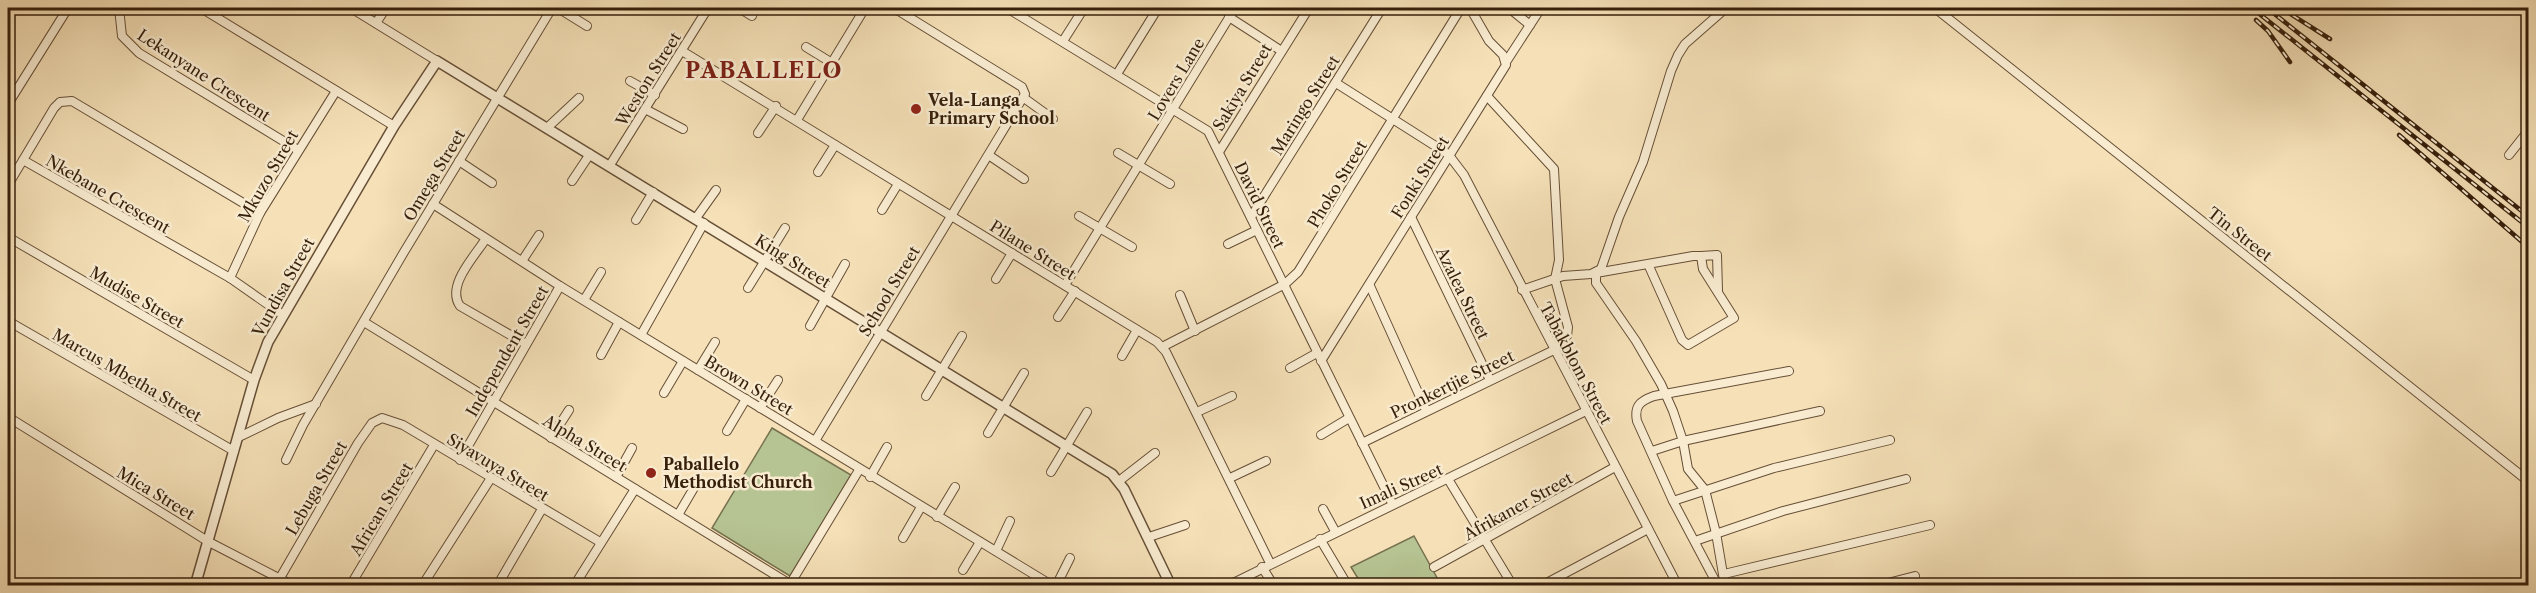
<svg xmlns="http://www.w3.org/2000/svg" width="2536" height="593" font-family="'Libre Caslon Text',serif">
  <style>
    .green { fill: #b6c392; stroke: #76714e; stroke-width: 1.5 }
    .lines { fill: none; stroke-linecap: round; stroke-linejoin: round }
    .minor-casing { stroke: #664f36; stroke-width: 10 }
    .tertiary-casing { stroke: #664f36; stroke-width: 12 }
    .minor { stroke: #f8ebd0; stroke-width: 8 }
    .tertiary { stroke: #f8ebd0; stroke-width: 9 }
    .rail-casing { stroke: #361f0b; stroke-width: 4.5 }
    .rail { stroke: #f8ebd0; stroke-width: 2; stroke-dasharray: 7; stroke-linecap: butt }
    .poi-dot { fill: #8f2418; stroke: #f8ebd0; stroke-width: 2 }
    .labels { text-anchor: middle; stroke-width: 5; stroke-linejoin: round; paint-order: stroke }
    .street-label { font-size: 16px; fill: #361f0b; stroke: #f8ebd0 }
    .poi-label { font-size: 16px; font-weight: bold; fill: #361f0b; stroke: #f8ebd0; text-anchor: start }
    .district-label { font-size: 22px; font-weight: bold; letter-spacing: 1.5px; fill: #7a1f14; stroke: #f8ebd0 }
  </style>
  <rect width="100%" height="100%" fill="#f5e0b7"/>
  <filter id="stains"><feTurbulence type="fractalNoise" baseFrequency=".00333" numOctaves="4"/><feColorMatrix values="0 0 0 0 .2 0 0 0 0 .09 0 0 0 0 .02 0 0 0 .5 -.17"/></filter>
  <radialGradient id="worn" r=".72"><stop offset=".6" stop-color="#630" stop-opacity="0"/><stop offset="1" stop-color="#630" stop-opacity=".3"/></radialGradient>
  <g class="green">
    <path d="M772,428l79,47 -61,101 -78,-48z"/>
    <path d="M1414,536l27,49h-79l-11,-18z"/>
  </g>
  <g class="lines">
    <defs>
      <g id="minor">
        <path d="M119,8l3,28 17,17 159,97"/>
        <path d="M201,8l193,118"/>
        <path d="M351,8l86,53"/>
        <path d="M558,8l29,18"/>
        <path d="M695,8l9,6"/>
        <path d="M739,8l13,8"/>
        <path d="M1007,8l201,123 184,372"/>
        <path d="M1509,8l21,17"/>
        <path d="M1935,8l593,473"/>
        <path d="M1229,17l51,33"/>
        <path d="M376,23l10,-15"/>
        <path d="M1063,41l21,-33"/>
        <path d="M806,47l26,16"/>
        <path d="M682,51l475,291 9,10 104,211"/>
        <path d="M1506,62l35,-54"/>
        <path d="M1117,74l41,-66"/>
        <path d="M630,81l25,14"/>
        <path d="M1336,83l112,71 16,21 214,411"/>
        <path d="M1024,98l29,21"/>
        <path d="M8,104l60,-96"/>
        <path d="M645,109l38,20"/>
        <path d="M797,120l68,-112"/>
        <path d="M548,127l31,-29"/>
        <path d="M758,133l18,-27"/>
        <path d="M1219,152l90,-144"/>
        <path d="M1118,153l52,31"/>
        <path d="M2509,155l19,-24"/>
        <path d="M990,156l34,23"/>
        <path d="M459,161l33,22"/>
        <path d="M610,165l98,-157"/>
        <path d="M818,172l17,-27"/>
        <path d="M572,181l18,-27"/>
        <path d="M8,185l15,-25"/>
        <path d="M433,204l127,82 493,300"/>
        <path d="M882,210l16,-26"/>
        <path d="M260,213l-188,-112 -12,1 -6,6 -31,52 207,118 53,37"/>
        <path d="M1079,216l53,31"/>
        <path d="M1251,217l131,-209"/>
        <path d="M1411,217l79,163"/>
        <path d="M696,218l20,-28"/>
        <path d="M636,220l17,-28"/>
        <path d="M8,237l246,143"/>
        <path d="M485,240c-11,17 -39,46 -25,66l66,38"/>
        <path d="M1228,244l29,-14"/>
        <path d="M1701,256l16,-1 1,36"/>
        <path d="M522,261l17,-26"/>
        <path d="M1648,264l34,76 6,5 46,-27 -31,-49 -2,-13h-8l-97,17v10l40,58 25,43 12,27 10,30 5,28 17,21 11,43 9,53"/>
        <path d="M230,278l30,-65 76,-122"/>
        <path d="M996,279l16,-26"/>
        <path d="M1065,285l170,-277"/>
        <path d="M1370,286l56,124"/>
        <path d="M748,288l37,-60"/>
        <path d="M1522,290l41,-14 28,-2 10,-5 18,-52 24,-55 28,-91 7,-16 7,-11 41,-36"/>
        <path d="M1180,295l15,36"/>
        <path d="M584,300l17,-28"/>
        <path d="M1058,317l17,-26"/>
        <path d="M8,321l226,130"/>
        <path d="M364,322l429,264"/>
        <path d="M810,326l35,-62"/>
        <path d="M641,335l63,-112"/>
        <path d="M1162,347l123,-63 13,-12 163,-264"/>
        <path d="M601,355l18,-33"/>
        <path d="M1122,356l15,-26"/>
        <path d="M1321,361l185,-296 -3,-10 -14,-14 -19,-33"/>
        <path d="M1290,368l27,-15"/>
        <path d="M698,370l17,-28"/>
        <path d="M664,393l19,-32"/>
        <path d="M926,396l36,-60"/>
        <path d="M760,408l18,-28"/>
        <path d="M1197,412l35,-16"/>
        <path d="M8,417l201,125 85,44"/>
        <path d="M727,431l19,-32"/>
        <path d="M988,433l36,-60"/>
        <path d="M1321,435l28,-17"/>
        <path d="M239,437l39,-19 38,-14"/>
        <path d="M551,438l18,-28"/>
        <path d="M815,441l210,-347 -3,-7 -128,-79"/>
        <path d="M1362,443l192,-93 13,-14 1,-9 -13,-48 4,-19 -5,-91 -67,-73"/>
        <path d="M1652,451l31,-10 137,-30"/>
        <path d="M286,460l17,-35 101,-173 148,-244"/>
        <path d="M460,460l100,-174"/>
        <path d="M1051,472l36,-60"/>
        <path d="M616,477l16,-29"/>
        <path d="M870,477l17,-30"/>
        <path d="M1230,478l36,-17"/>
        <path d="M1448,479l65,107"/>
        <path d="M1119,481l36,-28"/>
        <path d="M1673,501l101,-33 116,-28"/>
        <path d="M1323,509l12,22"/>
        <path d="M678,515l17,-29"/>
        <path d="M937,517l18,-30"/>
        <path d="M1149,537l36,-12"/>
        <path d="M903,538l18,-31"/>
        <path d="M1320,539l28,47"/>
        <path d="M1695,541l88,-30 123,-32"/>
        <path d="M996,551l14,-30"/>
        <path d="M1262,567l12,19"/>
        <path d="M1434,567l181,-100"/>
        <path d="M963,570l17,-28"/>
        <path d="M1724,574l206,-49"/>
        <path d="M280,578l78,-135 14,-20 10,-5 21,7 197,117"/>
        <path d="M350,586l84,-141"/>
        <path d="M422,586l69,-108"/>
        <path d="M497,586l45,-77"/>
        <path d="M574,586l61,-97"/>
        <path d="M789,586l70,-116"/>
        <path d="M1056,586l14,-28"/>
        <path d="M1227,586l359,-175"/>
        <path d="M1541,586l107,-57"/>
        <path d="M1718,586l-45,-85 -36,-80c-3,-15 3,-20 17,-25l135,-25"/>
        <path d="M1876,586l39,-10"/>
      </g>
      <path id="tertiary" d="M195,586l59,-206 14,-38 126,-216 43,-65 675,413 12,15 47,97"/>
    </defs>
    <use href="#minor" class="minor-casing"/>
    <use href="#tertiary" class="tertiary-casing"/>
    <use href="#minor" class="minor"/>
    <use href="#tertiary" class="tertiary"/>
    <defs>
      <g id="rail">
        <path d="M2252,8l276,219"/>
        <path d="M2267,8l261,208"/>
        <path d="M2281,8l49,31"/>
        <path d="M2256,20l12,11 22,31"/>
        <path d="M2399,135l129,112"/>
      </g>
    </defs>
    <use href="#rail" class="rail-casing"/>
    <use href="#rail" class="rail"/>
  </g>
  <g class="poi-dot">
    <circle cx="916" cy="109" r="6"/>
    <circle cx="651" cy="473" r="6"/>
  </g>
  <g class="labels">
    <g class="street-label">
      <text transform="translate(204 75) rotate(33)" y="6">Lekanyane Crescent</text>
      <text transform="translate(648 79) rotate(-58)" y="6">Weston Street</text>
      <text transform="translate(1176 79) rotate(-59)" y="6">Lovers Lane</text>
      <text transform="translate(1242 87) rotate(-59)" y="6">Sakiya Street</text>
      <text transform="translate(1305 105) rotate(-58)" y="6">Maringo Street</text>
      <text transform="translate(434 175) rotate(-59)" y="6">Omega Street</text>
      <text transform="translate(268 176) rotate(-60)" y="6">Mkuzo Street</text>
      <text transform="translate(1420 177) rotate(-58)" y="6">Fonki Street</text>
      <text transform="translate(1337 184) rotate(-59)" y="6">Phoko Street</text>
      <text transform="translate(108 194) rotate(30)" y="6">Nkebane Crescent</text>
      <text transform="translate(1260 205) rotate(64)" y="6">David Street</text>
      <text transform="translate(2240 234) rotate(38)" y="6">Tin Street</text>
      <text transform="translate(1033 250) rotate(32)" y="6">Pilane Street</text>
      <text transform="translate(793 261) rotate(32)" y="6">King Street</text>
      <text transform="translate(283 287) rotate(-61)" y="6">Vundisa Street</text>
      <text transform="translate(889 291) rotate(-59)" y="6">School Street</text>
      <text transform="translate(1463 293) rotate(64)" y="6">Azalea Street</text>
      <text transform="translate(137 297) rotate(30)" y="6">Mudise Street</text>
      <text transform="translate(507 351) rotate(-60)" y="6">Independent Street</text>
      <text transform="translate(1576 363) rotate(62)" y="6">Tabakblom Street</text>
      <text transform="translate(127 375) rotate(30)" y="6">Marcus Mbetha Street</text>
      <text transform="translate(1452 384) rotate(-26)" y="6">Pronkertjie Street</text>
      <text transform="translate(749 385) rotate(31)" y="6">Brown Street</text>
      <text transform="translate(585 443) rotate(31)" y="6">Alpha Street</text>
      <text transform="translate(498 467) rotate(31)" y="6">Siyavuya Street</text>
      <text transform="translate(1401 486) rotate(-24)" y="6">Imali Street</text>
      <text transform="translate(316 488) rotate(-60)" y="6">Lebuga Street</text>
      <text transform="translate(156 493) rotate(31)" y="6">Mica Street</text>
      <text transform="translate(1518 506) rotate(-29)" y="6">Afrikaner Street</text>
      <text transform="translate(381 509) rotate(-59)" y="6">African Street</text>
    </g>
    <g class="poi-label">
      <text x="928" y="106">Vela-Langa<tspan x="928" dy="18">Primary School</tspan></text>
      <text x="663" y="470">Paballelo<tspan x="663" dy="18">Methodist Church</tspan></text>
    </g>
    <g class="district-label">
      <text x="764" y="78">PABALLELO</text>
    </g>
  </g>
  <rect width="2536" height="593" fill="none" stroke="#f5e0b7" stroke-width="30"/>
  <rect x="9" y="9" width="2518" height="575" fill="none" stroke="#361f0b" stroke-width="3"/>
  <rect x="15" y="15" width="2506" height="563" fill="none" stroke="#361f0b" stroke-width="1.5"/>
  <rect width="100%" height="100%" filter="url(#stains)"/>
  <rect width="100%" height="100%" fill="url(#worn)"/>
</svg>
